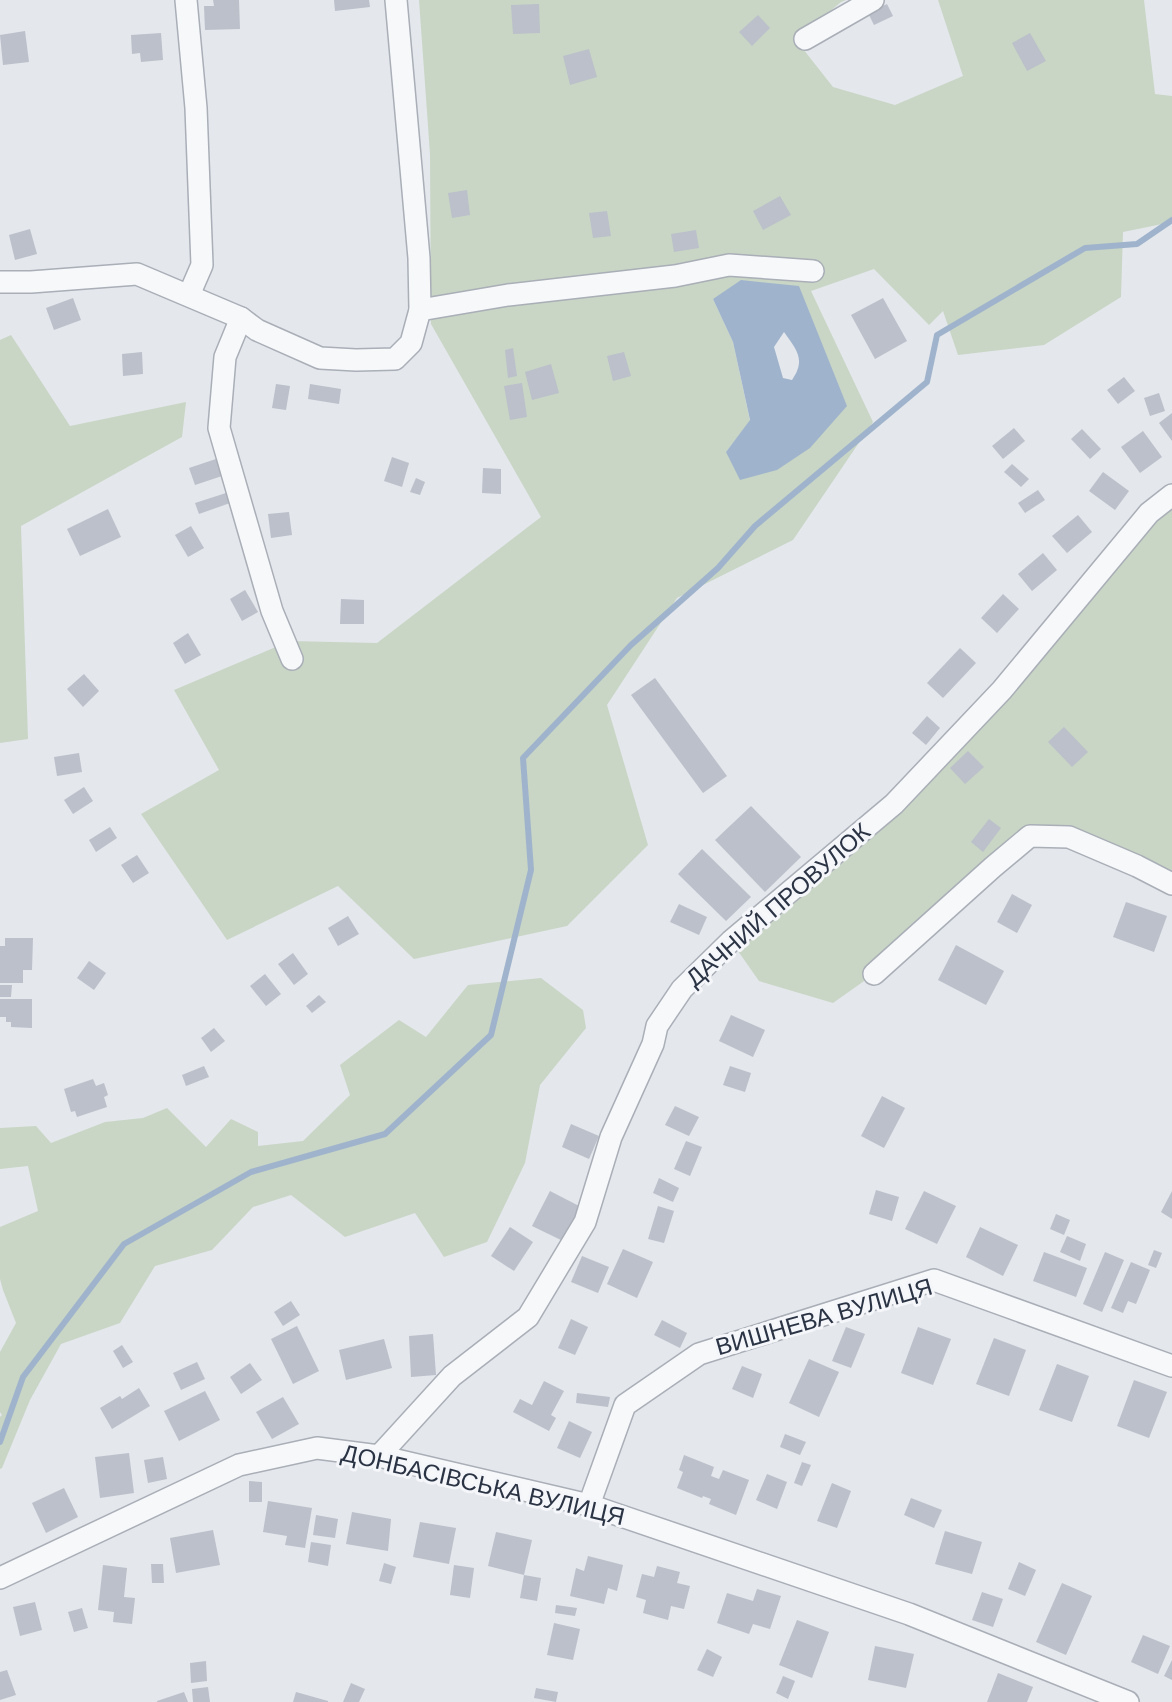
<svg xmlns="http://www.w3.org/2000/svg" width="1172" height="1702" font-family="Arial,sans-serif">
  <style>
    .green { fill: #c9d6c5; fill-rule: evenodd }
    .water { fill: #9fb4cc; fill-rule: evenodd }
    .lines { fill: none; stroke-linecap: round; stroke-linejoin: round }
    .stream { stroke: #9fb4cc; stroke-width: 6 }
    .building { fill: #bbc0ca }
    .street-casing { stroke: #a9aeb7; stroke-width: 24 }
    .street { stroke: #f7f8fa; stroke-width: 21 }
    .labels { text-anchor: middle; stroke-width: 6; stroke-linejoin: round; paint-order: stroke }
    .street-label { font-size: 24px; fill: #2b3445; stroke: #f4f6f9 }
  </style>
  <rect width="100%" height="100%" fill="#e4e7ec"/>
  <g class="green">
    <path d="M419,0h427l-5,2 -45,38 37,47 62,18 68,-29 -25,-76h206l11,94 17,2v126l-49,10 -2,65 -77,48 -86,10 -15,-44 -14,14 -55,-56 -63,22 62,131 -80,118 -116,58 -70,107 41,140 -81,81 -153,33 -76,-73 -111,54 -86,-126 78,-44 -45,-80 116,-49 87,2 164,-126 -110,-193 -1,-170zM799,286l11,162 -84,4 24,-31 -17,-79 -20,-43z"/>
    <path d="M11,335l59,91 116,-24 -4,35 -161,89 7,213 -28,4v-403z"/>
    <path d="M1172,495v389l-35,-18 -107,-30 -156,138 -41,29 -74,-22 -28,-40 127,-108z"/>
    <path d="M541,978l42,32 3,18 -46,57 -15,78 -38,79 -43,15 -29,-44 -70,24 -54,-42 -38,12 -41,43 -57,16 -35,57 -59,21 -31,56 -28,68 -2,1v-52l2,-2 -2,-3v-60l16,-29 -13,-33 -3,-11v-52l38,-16 -10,-45 -28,3v-41l36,-2 15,17 54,-21 38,-4 24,-10 39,39 25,-28 27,13v14l45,-5 47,-46 -10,-30 59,-45 27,17 42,-52z"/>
  </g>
  <path class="water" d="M741,280l58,6 48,120 -37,42 -33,22 -37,10 -14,-28 24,-32 -17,-78 -20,-43zM784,332c13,18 22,28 8,48l-9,-2 -9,-31z"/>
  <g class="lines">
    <path class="stream" d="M0,1442l23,-65 101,-133 127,-72 134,-38 106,-99 40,-165 -8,-112 108,-113 87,-77 37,-42 172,-144 10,-47 148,-87 52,-4 35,-24"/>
  </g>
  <g class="building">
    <path d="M213,0h26l1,29 -35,1 -1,-24h10z"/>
    <path d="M334,0h35l1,7 -35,4z"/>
    <path d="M539,4l1,29 -27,1 -2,-29z"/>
    <path d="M887,4l6,12 -19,9 -6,-12z"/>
    <path d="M758,15l12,13 -18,18 -13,-14z"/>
    <path d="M25,31l4,31 -26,3 -3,-30z"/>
    <path d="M161,33l2,27 -22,2 -1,-9 -8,1 -1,-19z"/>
    <path d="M1030,33l16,28 -19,10 -15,-28z"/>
    <path d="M589,49l8,28 -27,8 -7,-29z"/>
    <path d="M467,190l3,25 -18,3 -4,-25z"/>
    <path d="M780,196l11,19 -28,15 -10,-19z"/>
    <path d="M607,211l4,25 -18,2 -4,-25z"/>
    <path d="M30,229l7,25 -22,6 -6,-25z"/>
    <path d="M696,230l3,18 -25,4 -3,-18z"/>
    <path d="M73,298l8,22 -27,10 -8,-22z"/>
    <path d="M883,298l24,43 -32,18 -24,-44z"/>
    <path d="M513,348l4,28 -9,2 -3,-28z"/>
    <path d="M142,352l1,22 -20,2 -1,-22z"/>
    <path d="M624,352l7,24 -18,5 -6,-25z"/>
    <path d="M551,364l8,29 -27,7 -7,-28z"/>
    <path d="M1124,377l11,14 -17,13 -11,-14z"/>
    <path d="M522,383l5,34 -17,3 -6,-34z"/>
    <path d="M276,384l14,2 -4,24 -14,-2z"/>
    <path d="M310,384l31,5 -2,15 -31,-5z"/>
    <path d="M1159,393l6,18 -15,5 -6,-18z"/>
    <path d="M1172,413v28l-13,-18z"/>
    <path d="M1014,428l11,13 -22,18 -11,-13z"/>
    <path d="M1082,429l19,20 -11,10 -19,-20z"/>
    <path d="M1143,431l19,26 -22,16 -19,-26z"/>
    <path d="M392,457l17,6 -7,24 -18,-6z"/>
    <path d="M219,458l6,17 -30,10 -6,-17z"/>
    <path d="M1012,464l17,15 -8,8 -17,-15z"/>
    <path d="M483,468l18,1v25l-19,-1z"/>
    <path d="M1103,472l26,19 -14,19 -26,-19z"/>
    <path d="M416,478l9,4 -5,13 -10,-3z"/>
    <path d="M1038,490l7,10 -20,13 -7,-10z"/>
    <path d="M226,493l4,10 -31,11 -4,-11z"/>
    <path d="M108,509l13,28 -41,19 -13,-27z"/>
    <path d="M289,512l3,23 -21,3 -3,-24z"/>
    <path d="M1078,515l14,17 -25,21 -15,-17z"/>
    <path d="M191,526l13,22 -16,9 -13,-22z"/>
    <path d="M1043,553l14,17 -25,21 -14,-17z"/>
    <path d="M245,590l13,22 -16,9 -12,-22z"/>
    <path d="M1003,594l16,15 -22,24 -16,-15z"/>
    <path d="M341,599l23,1v24h-24z"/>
    <path d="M188,633l13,22 -16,9 -12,-21z"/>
    <path d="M960,648l16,15 -33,35 -16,-15z"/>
    <path d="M84,674l15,17 -16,16 -16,-18z"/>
    <path d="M655,678l72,98 -24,17 -72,-98z"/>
    <path d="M927,716l13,12 -14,17 -14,-12z"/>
    <path d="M1064,727l24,25 -16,15 -24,-25z"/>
    <path d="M968,751l16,16 -19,17 -15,-16z"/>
    <path d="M79,753l3,19 -25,4 -3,-19z"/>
    <path d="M84,787l9,14 -20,13 -9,-14z"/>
    <path d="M751,806l50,51 -36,35 -50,-52z"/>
    <path d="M989,819l12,9 -18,24 -12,-10z"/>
    <path d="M110,827l7,11 -21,14 -7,-12z"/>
    <path d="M702,849l49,48 -25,24 -48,-47z"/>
    <path d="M137,855l12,18 -16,10 -12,-18z"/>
    <path d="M1012,894l20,11 -15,28 -20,-11z"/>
    <path d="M1126,902l41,14 -13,36 -41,-15z"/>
    <path d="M679,904l28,13 -8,18 -29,-13z"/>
    <path d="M348,916l11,18 -21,12 -10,-18z"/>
    <path d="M5,938h28l-1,32h-9v13h-23v-37h5z"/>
    <path d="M956,945l48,26 -18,34 -48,-25z"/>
    <path d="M293,953l15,21 -14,11 -16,-21z"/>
    <path d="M89,961l17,12 -12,17 -17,-12z"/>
    <path d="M265,974l16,20 -15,12 -16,-20z"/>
    <path d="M0,985h12l-1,12h-11z"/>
    <path d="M319,995l7,7 -14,11 -6,-7z"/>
    <path d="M0,999h32v29l-21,-1v-5h-5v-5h-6z"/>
    <path d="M731,1015l34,15 -12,27 -34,-16z"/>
    <path d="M214,1028l11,13 -14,11 -10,-14z"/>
    <path d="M204,1066l5,11 -23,9 -4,-11z"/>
    <path d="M730,1066l21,7 -6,19 -22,-7z"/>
    <path d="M93,1079l3,7 8,-3 4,12 -4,2 3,10 -30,10 -2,-6 -4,1 -7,-23z"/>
    <path d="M882,1096l23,12 -21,40 -23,-12z"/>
    <path d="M675,1106l24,11 -10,19 -24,-11z"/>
    <path d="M571,1124l28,12 -10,23 -27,-12z"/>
    <path d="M686,1141l16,6 -12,29 -16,-7z"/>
    <path d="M659,1178l20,10 -6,14 -20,-9z"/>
    <path d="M876,1190l23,7 -7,24 -23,-7z"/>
    <path d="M550,1191l31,16 -18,34 -31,-15z"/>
    <path d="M924,1191l32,15 -19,38 -32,-15z"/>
    <path d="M1172,1191v28l-11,-7z"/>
    <path d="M658,1206l16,5 -10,32 -16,-4z"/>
    <path d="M1056,1214l14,6 -6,15 -14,-6z"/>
    <path d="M510,1227l23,15 -19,29 -23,-15z"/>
    <path d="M980,1227l38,18 -15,31 -37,-19z"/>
    <path d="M1067,1236l19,8 -6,17 -20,-9z"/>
    <path d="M623,1249l30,13 -16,36 -30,-14z"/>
    <path d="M1154,1250l8,3 -6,15 -8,-3z"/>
    <path d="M1044,1252l43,16 -11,29 -43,-16z"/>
    <path d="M1105,1252l19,8 -22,52 -19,-8z"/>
    <path d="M582,1256l27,11 -11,26 -27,-11z"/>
    <path d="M1131,1262l19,8 -14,34 -8,-3 -5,12 -12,-5z"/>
    <path d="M291,1301l9,14 -17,11 -9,-14z"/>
    <path d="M571,1319l17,8 -13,28 -17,-7z"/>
    <path d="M662,1320l25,13 -7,15 -26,-13z"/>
    <path d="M297,1326l22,45 -26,13 -22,-45z"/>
    <path d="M846,1327l19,7 -14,34 -19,-7z"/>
    <path d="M918,1327l33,12 -18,46 -32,-12z"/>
    <path d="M433,1334l3,41 -25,2 -2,-41z"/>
    <path d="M994,1338l32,12 -17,46 -33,-12z"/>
    <path d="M384,1339l8,29 -46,12 -7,-30z"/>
    <path d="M122,1345l11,17 -10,6 -10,-17z"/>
    <path d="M809,1359l30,13 -20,45 -30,-14z"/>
    <path d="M197,1362l8,17 -24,11 -8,-17z"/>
    <path d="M250,1363l12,17 -21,14 -11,-17z"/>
    <path d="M1057,1364l32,12 -17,46 -33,-12z"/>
    <path d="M742,1366l20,8 -9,24 -21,-9z"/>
    <path d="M1134,1380l33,12 -18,46 -32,-12z"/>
    <path d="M544,1381l20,10 -13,24 5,3 -7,13 -36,-19 7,-13 12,6z"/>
    <path d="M139,1388l11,18 -38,23 -12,-21 20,-12 2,3z"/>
    <path d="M205,1391l15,29 -41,21 -15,-30z"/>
    <path d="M577,1393l33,4 -2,10 -32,-4z"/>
    <path d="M283,1397l16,27 -27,15 -16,-27z"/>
    <path d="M569,1421l23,11 -12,26 -23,-10z"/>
    <path d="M785,1434l21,8 -6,13 -20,-8z"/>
    <path d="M129,1453l5,40 -34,5 -5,-41z"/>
    <path d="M684,1455l30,12 -3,9 8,3 4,-9 26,10 -13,35 -27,-11 2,-5 -8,-3 -1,2 -25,-10 6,-16 -4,-2z"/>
    <path d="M163,1457l4,22 -19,4 -4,-23z"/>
    <path d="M802,1462l9,3 -9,21 -8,-3z"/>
    <path d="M767,1474l20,8 -10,27 -21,-9z"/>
    <path d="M249,1481l13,1v20h-13z"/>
    <path d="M832,1483l19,8 -14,37 -20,-7z"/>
    <path d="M64,1488l14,29 -32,16 -14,-30z"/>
    <path d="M911,1498l31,12 -8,18 -30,-13z"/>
    <path d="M268,1501l44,7 -7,40 -20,-3 2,-9 -24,-4z"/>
    <path d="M352,1512l39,7 -3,32 -42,-7z"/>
    <path d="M316,1515l22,4 -3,19 -22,-3z"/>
    <path d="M420,1522l36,6 -7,36 -36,-7z"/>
    <path d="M213,1530l7,35 -44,8 -6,-35z"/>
    <path d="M945,1531l37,11 -10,32 -37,-10z"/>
    <path d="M496,1532l36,8 -8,35 17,3 -4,23 -17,-3 4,-23 -36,-9z"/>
    <path d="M311,1542l20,3 -3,21 -20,-4z"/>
    <path d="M588,1556l35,9 -6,26 -9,-3 -4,16 -34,-8 6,-28 8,3z"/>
    <path d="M1019,1562l17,8 -11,26 -17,-7z"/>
    <path d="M384,1563l12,4 -5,17 -12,-3z"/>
    <path d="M151,1564h12l1,19h-12z"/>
    <path d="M103,1565l24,3 -3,29 11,1 -3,26 -19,-2 1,-10 -16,-2z"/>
    <path d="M454,1565l20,3 -4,30 -20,-3z"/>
    <path d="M657,1566l23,6 -3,11 13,3 -6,23 -13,-3 -3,14 -25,-7 3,-13 -10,-3 6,-23 12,3z"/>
    <path d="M1062,1583l30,13 -26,59 -30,-13z"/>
    <path d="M757,1589l24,7 -11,33 -17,-5 -4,10 -32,-11 10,-30 26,8z"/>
    <path d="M982,1592l21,7 -10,28 -21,-7z"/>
    <path d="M35,1602l7,28 -22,6 -7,-29z"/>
    <path d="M556,1605l21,3 -2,8 -20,-3z"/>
    <path d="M82,1608l6,20 -14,4 -6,-20z"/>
    <path d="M797,1620l32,12 -17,46 -33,-13z"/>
    <path d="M554,1623l26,6 -7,31 -26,-5z"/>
    <path d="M1143,1635l27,11 -12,28 -27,-12z"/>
    <path d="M875,1646l39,8 -8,34 -38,-8z"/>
    <path d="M707,1649l15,8 -9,20 -16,-7z"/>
    <path d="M1172,1660v20l-8,-4z"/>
    <path d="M206,1661l1,20 -16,2 -1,-20z"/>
    <path d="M7,1670l9,25 -16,5v-28z"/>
    <path d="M998,1673l35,14 -6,15h-40z"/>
    <path d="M783,1676l12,5 -7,18 -12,-6z"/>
    <path d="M351,1683l14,6 -6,13h-16z"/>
    <path d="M208,1687l2,15h-17l-1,-13z"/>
    <path d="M536,1688l22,4 -2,10 -22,-4z"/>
    <path d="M184,1692l4,10h-31v-1z"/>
    <path d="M296,1692l32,9v1h-35z"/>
  </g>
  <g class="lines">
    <defs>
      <g id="street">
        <path d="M186,0l10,108 6,157 -13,30"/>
        <path d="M805,39l68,-39"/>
        <path d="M0,282h31l106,-8 104,44 16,12 63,28 36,2 39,-1 16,-16 9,-33 -1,-52 -23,-258"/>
        <path d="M420,310l88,-15 167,-19 54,-11 84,6"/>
        <path d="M241,318l-16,39 -6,71 53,183 20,48"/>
        <path d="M874,974l119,-107 37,-31 39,1 68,29 35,18"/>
        <path d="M379,1456l73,-80 76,-59 57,-95 26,-85 42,-93 4,-18 25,-37 49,-48 163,-137 108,-114 147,-177 23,-18"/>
        <path d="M589,1505l36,-100 74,-51 235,-74 238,86"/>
        <path d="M0,1578l239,-113 78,-17 62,8 210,49 320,109 219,88"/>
      </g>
    </defs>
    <use href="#street" class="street-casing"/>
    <use href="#street" class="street"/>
  </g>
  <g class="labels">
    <g class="street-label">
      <text transform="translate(778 905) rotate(-41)" y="8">ДАЧНИЙ ПРОВУЛОК</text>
      <text transform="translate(824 1317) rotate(-16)" y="8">ВИШНЕВА ВУЛИЦЯ</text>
      <text transform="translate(483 1485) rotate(13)" y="8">ДОНБАСІВСЬКА ВУЛИЦЯ</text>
    </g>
  </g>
</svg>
